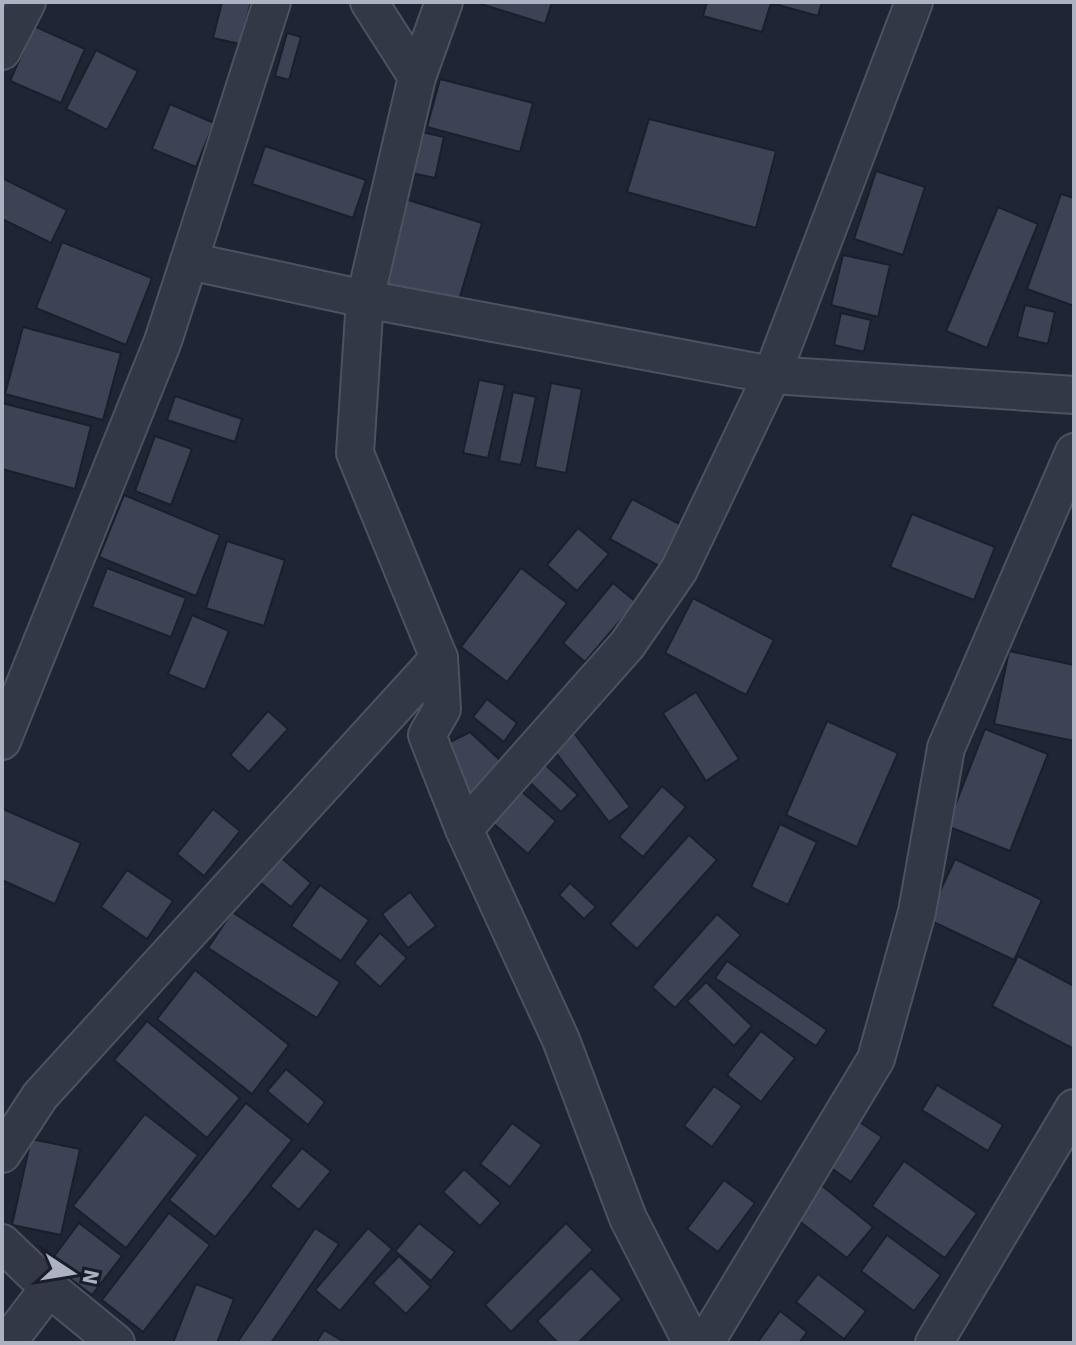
<svg xmlns="http://www.w3.org/2000/svg" width="1076" height="1345" font-family="'Source Sans 3',sans-serif">
  <style>
    .building { fill: #3b4355; stroke: #1a1f2c; stroke-width: 2 }
    .lines { fill: none; stroke-linecap: round; stroke-linejoin: round }
    .street-casing { stroke: #4d5260; stroke-width: 40 }
    .street { stroke: #323845; stroke-width: 36 }
  </style>
  <rect width="100%" height="100%" fill="#1f2534"/>
  <g class="building">
    <path d="M222,2h29l-11,42 -27,-6z"/>
    <path d="M475,2h77l-7,22z"/>
    <path d="M707,2h115l-4,14 -47,-13 -9,29 -59,-16z"/>
    <path d="M34,26l51,23 -24,54 -51,-22z"/>
    <path d="M287,33l14,4 -12,43 -14,-4z"/>
    <path d="M96,50l42,21 -31,59 -41,-21z"/>
    <path d="M440,79l93,24 -13,49 -93,-25z"/>
    <path d="M170,104l44,19 -18,44 -44,-18z"/>
    <path d="M649,119l127,32 -20,77 -129,-36z"/>
    <path d="M417,131l27,6 -9,41 -28,-6z"/>
    <path d="M265,146l101,34 -13,38 -101,-34z"/>
    <path d="M876,171l49,16 -22,68 -49,-16z"/>
    <path d="M2,178l65,32 -16,33 -49,-24z"/>
    <path d="M1061,194l13,4v108l-47,-17z"/>
    <path d="M405,199l77,24 -26,87 -77,-23z"/>
    <path d="M998,207l40,17 -51,124 -41,-17z"/>
    <path d="M62,242l90,36 -26,67 -90,-37z"/>
    <path d="M843,255l47,10 -12,52 -47,-12z"/>
    <path d="M1025,305l30,7 -7,32 -31,-7z"/>
    <path d="M841,313l30,7 -7,32 -30,-7z"/>
    <path d="M23,327l98,26 -18,67 -98,-26z"/>
    <path d="M479,380l26,5 -17,73 -25,-5z"/>
    <path d="M551,383l31,6 -16,84 -31,-6z"/>
    <path d="M513,392l23,5 -15,68 -22,-4z"/>
    <path d="M175,396l67,23 -7,23 -68,-22z"/>
    <path d="M2,403l89,23 -16,63 -73,-20z"/>
    <path d="M155,436l37,13 -21,56 -36,-14z"/>
    <path d="M124,495l96,40 -24,61 -97,-39z"/>
    <path d="M632,499l59,31 -23,41 -58,-32z"/>
    <path d="M912,514l83,33 -21,53 -84,-33z"/>
    <path d="M578,528l31,26 -32,37 -30,-26z"/>
    <path d="M227,541l58,19 -21,66 -58,-18z"/>
    <path d="M107,568l79,30 -15,39 -79,-30z"/>
    <path d="M521,568l46,35 -60,79 -46,-35z"/>
    <path d="M613,583l23,19 -51,60 -22,-19z"/>
    <path d="M693,598l81,42 -28,55 -81,-42z"/>
    <path d="M192,615l37,16 -24,59 -37,-16z"/>
    <path d="M1009,651l65,14v76l-80,-17z"/>
    <path d="M696,692l43,67 -33,22 -43,-68z"/>
    <path d="M487,699l30,24 -13,19 -31,-25z"/>
    <path d="M268,711l20,18 -39,43 -19,-17z"/>
    <path d="M827,721l71,32 -41,94 -71,-32z"/>
    <path d="M985,729l63,25 -38,97 -63,-25z"/>
    <path d="M470,732l34,32 -40,38 -22,-56z"/>
    <path d="M574,733l56,74 -21,15 -56,-73z"/>
    <path d="M538,758l40,37 -17,17 -39,-37z"/>
    <path d="M514,785l42,36 -28,33 -42,-37z"/>
    <path d="M662,786l24,21 -43,50 -24,-20z"/>
    <path d="M3,809l78,34 -26,61 -53,-24z"/>
    <path d="M213,809l27,22 -36,45 -27,-22z"/>
    <path d="M780,824l37,18 -29,63 -37,-18z"/>
    <path d="M689,835l28,25 -80,89 -27,-25z"/>
    <path d="M278,855l33,28 -20,24 -34,-27z"/>
    <path d="M955,859l87,41 -28,60 -87,-41z"/>
    <path d="M127,870l46,31 -26,38 -46,-32z"/>
    <path d="M570,883l26,24 -12,12 -25,-24z"/>
    <path d="M320,885l49,35 -28,41 -50,-35z"/>
    <path d="M410,892l26,34 -28,22 -26,-34z"/>
    <path d="M232,912l108,70 -23,36 -109,-70z"/>
    <path d="M717,914l24,21 -66,73 -23,-21z"/>
    <path d="M380,933l27,25 -27,29 -26,-24z"/>
    <path d="M1018,956l56,30v63l-82,-43z"/>
    <path d="M727,961l100,69 -11,16 -101,-68z"/>
    <path d="M195,970l94,75 -37,49 -95,-75z"/>
    <path d="M706,982l46,44 -18,20 -47,-45z"/>
    <path d="M147,1021l93,77 -33,40 -93,-78z"/>
    <path d="M761,1031l34,27 -34,44 -34,-27z"/>
    <path d="M286,1069l39,33 -17,23 -41,-34z"/>
    <path d="M937,1085l66,40 -15,26 -66,-41z"/>
    <path d="M714,1086l28,20 -30,41 -28,-21z"/>
    <path d="M246,1103l46,37 -77,97 -46,-37z"/>
    <path d="M145,1114l53,41 -72,93 -53,-42z"/>
    <path d="M858,1121l24,16 -31,45 -24,-17z"/>
    <path d="M512,1123l30,22 -32,42 -30,-23z"/>
    <path d="M31,1139l49,10 -19,86 -49,-10z"/>
    <path d="M302,1148l29,23 -32,39 -29,-24z"/>
    <path d="M904,1161l73,52 -32,45 -73,-52z"/>
    <path d="M464,1169l37,34 -21,23 -37,-34z"/>
    <path d="M724,1180l31,23 -37,49 -31,-23z"/>
    <path d="M820,1184l53,43 -26,31 -53,-41z"/>
    <path d="M169,1213l41,32 -67,87 -41,-32z"/>
    <path d="M79,1223l43,33 -30,39 -43,-32z"/>
    <path d="M419,1223l36,29 -24,29 -36,-30z"/>
    <path d="M566,1223l27,27 -82,82 -26,-27z"/>
    <path d="M315,1228l24,16 -68,99h-34z"/>
    <path d="M368,1228l24,21 -52,62 -25,-21z"/>
    <path d="M887,1235l54,40 -27,36 -53,-40z"/>
    <path d="M399,1256l32,31 -25,27 -33,-31z"/>
    <path d="M591,1268l31,31 -44,44h-20l-21,-22z"/>
    <path d="M818,1274l48,37 -22,28 -48,-37z"/>
    <path d="M196,1284l38,15 -17,44h-44z"/>
    <path d="M780,1311l27,21 -8,11h-42z"/>
    <path d="M324,1330l22,13h-30z"/>
  </g>
  <g class="lines">
    <defs>
      <g id="street">
        <path d="M369,2l48,75 -52,222 -10,154 84,205 3,51 -15,26 37,94 97,211 67,178 64,125"/>
        <path d="M2,51l25,-49"/>
        <path d="M417,77l27,-75"/>
        <path d="M189,261l83,-259"/>
        <path d="M2,741l161,-400 26,-80 176,38 407,76 302,20"/>
        <path d="M464,829l163,-184 52,-75 93,-195 142,-373"/>
        <path d="M2,1154l38,-58 399,-438"/>
        <path d="M2,1243l47,45 67,55"/>
        <path d="M7,1343l42,-55"/>
        <path d="M705,1343l171,-284 41,-147 29,-164 128,-296"/>
        <path d="M934,1343l140,-235"/>
      </g>
    </defs>
    <use href="#street" class="street-casing"/>
    <use href="#street" class="street"/>
  </g>
  <rect width="1076" height="1345" fill="none" stroke="#acb2c2" stroke-width="8"/>
  <g transform="translate(72 1273) rotate(102)" stroke="#181d29" stroke-width="6" paint-order="stroke">
  <path d="M0-6L14 30L0 20L-14 30Z" fill="#acb2c2"/>
  <text y="-12" font-size="22" font-weight="bold" text-anchor="middle" fill="#acb2c2">N</text>
  </g>
</svg>
